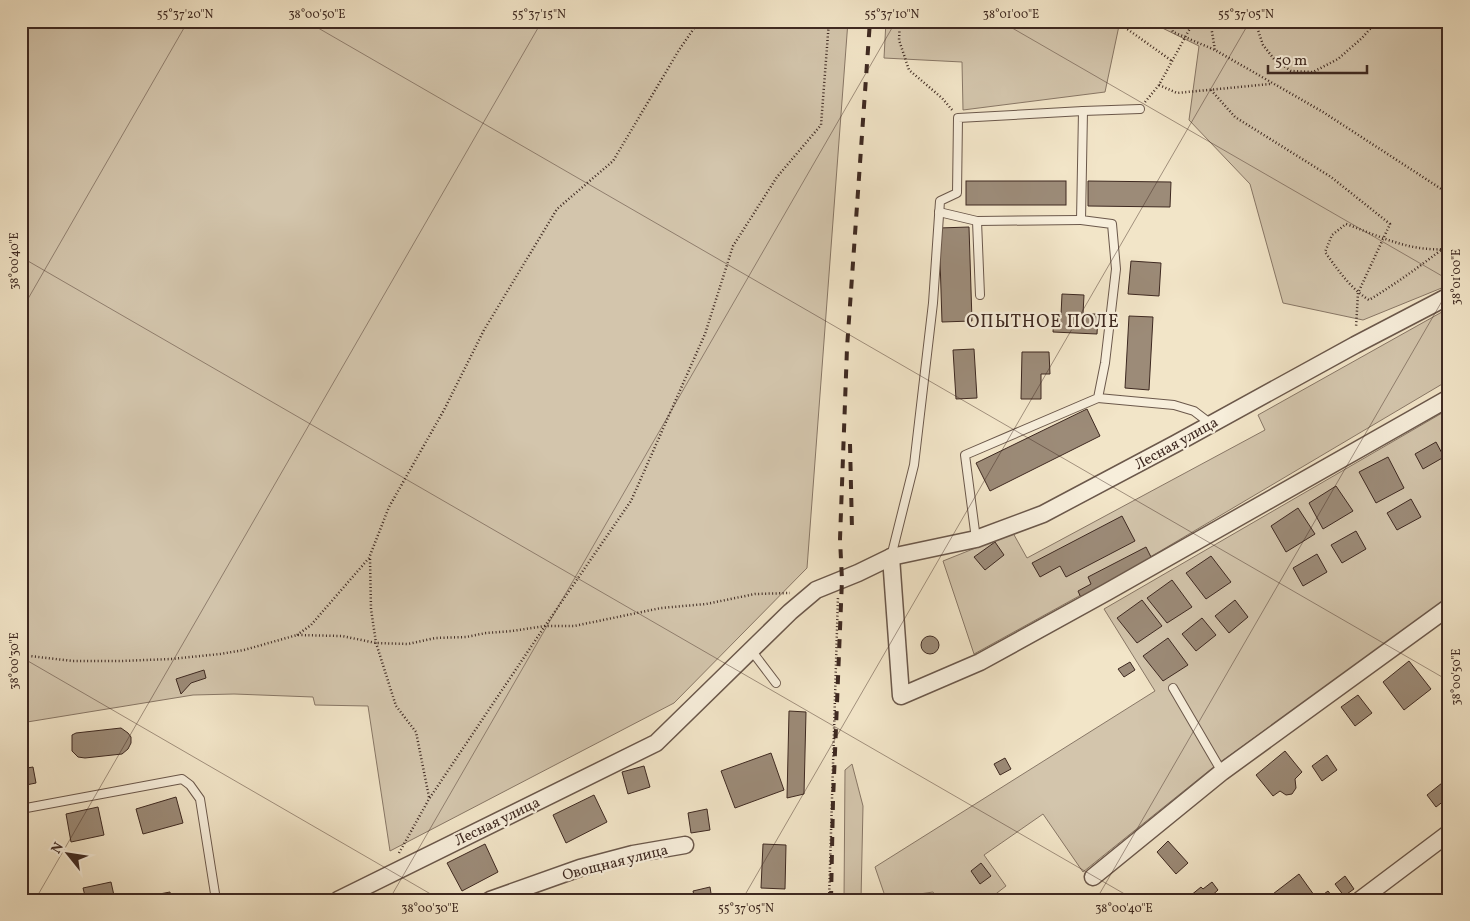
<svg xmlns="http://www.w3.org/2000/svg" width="1470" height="921" font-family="Vollkorn,serif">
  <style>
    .green { fill: #d3c5ac; stroke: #876 }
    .building { fill: #9c8b78; stroke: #3e2921 }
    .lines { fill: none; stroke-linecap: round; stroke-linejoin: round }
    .lane-casing { stroke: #6b584b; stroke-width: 10 }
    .street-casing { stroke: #6b584b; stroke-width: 19 }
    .path { stroke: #3e2921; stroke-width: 2.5; stroke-dasharray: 1 2.5; stroke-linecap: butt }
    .lane { stroke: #f7eedb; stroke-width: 8 }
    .street { stroke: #f7eedb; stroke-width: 16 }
    .rail { stroke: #3e2921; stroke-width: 4; stroke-dasharray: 9 9; stroke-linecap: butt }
    .ticks { fill: none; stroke: #3e2921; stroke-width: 1; stroke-opacity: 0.45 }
    .labels { text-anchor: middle; stroke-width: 4.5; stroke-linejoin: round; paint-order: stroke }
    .street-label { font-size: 15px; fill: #3e2921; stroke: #f7eedb }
    .quarter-label { font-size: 18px; letter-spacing: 1px; fill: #3e2921; stroke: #f7eedb }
    .neatline { fill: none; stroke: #3e2921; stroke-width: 2 }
    .ticks-label { font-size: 12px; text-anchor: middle; fill: #3e2921 }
  </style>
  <rect width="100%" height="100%" fill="#f2e5c8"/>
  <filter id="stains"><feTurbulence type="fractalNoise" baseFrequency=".004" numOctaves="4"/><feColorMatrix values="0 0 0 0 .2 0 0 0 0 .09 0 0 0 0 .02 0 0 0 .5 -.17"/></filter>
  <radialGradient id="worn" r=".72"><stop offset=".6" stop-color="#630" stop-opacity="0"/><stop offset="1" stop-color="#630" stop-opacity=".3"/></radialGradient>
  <g class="green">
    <path d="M21,21h827l-41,547 -133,135 -284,148 -22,-145 -53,-1 -2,-8 -79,-3 -41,1 -172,28z"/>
    <path d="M886,21h234l-15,71 -142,18 -1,-48 -78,-4z"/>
    <path d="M1148,21h301v264l-86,35 -80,-17 -33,-119 -61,-64 10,-74z"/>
    <path d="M1449,308v72l-292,173 -183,101 -31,-93 70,-28 14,25 238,-128 -7,-15z"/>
    <path d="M1449,409v188l-238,172 -128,103 -40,-58 -59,41 22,31 -18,14h-50l-5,-8 -47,7 -11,-32 280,-176 -51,-82z"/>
    <path d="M852,764l11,42 -2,94h-17l1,-130z"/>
  </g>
  <g class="building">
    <rect x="966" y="181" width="100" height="24"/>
    <path d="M1088,181l83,1 -1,25 -82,-1z"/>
    <path d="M969,227l3,94 -30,1 -3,-94z"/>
    <path d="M1131,261l30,2 -2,33 -31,-2z"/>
    <path d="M1062,294l22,1 -1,19h15l-1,20 -44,-2 1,-18 7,1z"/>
    <path d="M1129,316l24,1 -4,73 -24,-2z"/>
    <path d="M974,349l3,49 -21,1 -3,-49z"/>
    <path d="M1022,352h27l1,22h-9v25h-20z"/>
    <path d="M1087,409l13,27 -110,55 -14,-28z"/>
    <path d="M1436,442l8,15 -21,12 -8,-15z"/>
    <path d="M1388,457l16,31 -28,15 -17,-31z"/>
    <path d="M1336,486l17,25 -30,18 -14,-26z"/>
    <path d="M1411,499l10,18 -24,13 -10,-17z"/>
    <path d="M1298,508l17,26 -29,18 -15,-26z"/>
    <path d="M1122,516l13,25 -69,36 -6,-11 -20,11 -8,-14z"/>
    <path d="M1356,531l10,18 -24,14 -11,-18z"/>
    <path d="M995,542l9,13 -19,15 -11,-13z"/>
    <path d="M1146,547l8,16 -72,37 -4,-9 13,-7 -3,-7z"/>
    <path d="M1317,554l10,18 -24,14 -10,-18z"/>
    <path d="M1211,556l20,26 -25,17 -20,-26z"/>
    <path d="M1172,580l20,27 -25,16 -20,-25z"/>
    <path d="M1142,600l20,26 -25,17 -20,-25z"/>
    <path d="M1235,600l13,17 -19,16 -14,-17z"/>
    <path d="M1202,618l14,17 -20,16 -14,-17z"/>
    <circle cx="930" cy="645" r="9"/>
    <path d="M1168,638l20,27 -25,16 -20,-25z"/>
    <path d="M1409,661l22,28 -27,21 -21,-28z"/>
    <path d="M1130,662l5,8 -11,7 -6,-8z"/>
    <path d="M204,670l2,8 -15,5 -10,11 -5,-15z"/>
    <path d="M1358,695l14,18 -17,13 -14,-19z"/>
    <path d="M789,711l17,1 -2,82 -17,4z"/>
    <path d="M121,728l7,5 3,4v6l-3,6 -6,5 -37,4 -7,-1 -6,-6v-16l4,-2z"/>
    <path d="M1285,751l17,21 -7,7 1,9 -4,6 -6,1 -6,-4 -7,5 -17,-21z"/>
    <path d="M771,753l13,37 -49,18 -14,-37z"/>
    <path d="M1327,755l10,15 -15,11 -10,-15z"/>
    <path d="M1005,758l6,11 -11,6 -6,-11z"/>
    <path d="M644,766l6,21 -22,7 -6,-22z"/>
    <path d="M33,767l3,16 -15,3v-17z"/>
    <path d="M1442,783l7,9v5l-13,10 -9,-12z"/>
    <path d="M594,795l13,27 -41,21 -13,-28z"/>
    <path d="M176,797l7,26 -40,11 -7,-25z"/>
    <path d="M98,807l6,28 -33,7 -5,-28z"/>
    <path d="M707,809l3,21 -19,3 -3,-20z"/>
    <path d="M1168,841l20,22 -12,11 -19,-22z"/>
    <path d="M485,844l13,28 -36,19 -15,-28z"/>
    <path d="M763,844l23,1 -1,44 -24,-1z"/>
    <path d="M981,863l10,13 -11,8 -9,-13z"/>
    <path d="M1299,874l15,21 -7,5h-35l-3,-3z"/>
    <path d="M1345,876l9,13 -10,7 -9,-12z"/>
    <path d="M111,882l4,18h-29l-3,-12z"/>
    <path d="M1212,882l6,8 -11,10h-13l-4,-4 11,-9 2,2z"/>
    <path d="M710,887l2,13h-17l-2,-9z"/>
    <path d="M1328,891l7,9h-19z"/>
    <path d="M170,892l1,8h-21l-1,-4z"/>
    <path d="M610,894l2,6h-18l-1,-2z"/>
  </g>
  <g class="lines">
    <defs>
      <g id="lane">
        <path d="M939,212l38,9 104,-1"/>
        <path d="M977,221l3,74"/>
        <path d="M1098,398l76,7 20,6 17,13"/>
        <path d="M976,539l-11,-84 133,-57 7,-35 11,-94 -4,-45 -31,-4 2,-109"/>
        <path d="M891,557l23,-92 19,-162 7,-102 17,-8 1,-75 125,-7 57,-2"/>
        <path d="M751,650l25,33"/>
        <path d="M1173,688l49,84"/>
        <path d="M21,809l161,-30 8,6 10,14 16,101"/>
      </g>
      <g id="street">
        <path d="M891,557l10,139 79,-34 127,-70 342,-194"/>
        <path d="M1093,877l129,-105 227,-165"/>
        <path d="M338,900l318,-157 134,-131 26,-22 42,-17 33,-16 85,-18 67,-25 132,-70 180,-99 94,-49"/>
        <path d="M490,900l90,-32 53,-14 52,-9"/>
        <path d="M1360,900l89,-67"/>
      </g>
    </defs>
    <use href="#lane" class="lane-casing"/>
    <use href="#street" class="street-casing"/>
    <g class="path">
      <path d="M900,21l-1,19 10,30 33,28 11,13"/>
      <path d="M1116,21l56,40"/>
      <path d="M1168,21l5,11 42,18 108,62 126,82"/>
      <path d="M1212,21l-1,5 4,24"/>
      <path d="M1255,21l8,24 11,14 17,12 22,1 25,-13 24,-21 15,-17"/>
      <path d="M1159,85l18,8 93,-9"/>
      <path d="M1211,90l24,27 96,60 59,47 -32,69 -2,35"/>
      <path d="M1145,102l14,-17 35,-64"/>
      <path d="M1449,244c-26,20 -52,39 -80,56 -19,-12 -31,-30 -44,-48l7,-17 14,-11c36,13 63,28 103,25"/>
      <path d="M370,559l1,50 5,34 20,63 20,26 13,65"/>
      <path d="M297,635l14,-10 58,-67 20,-51 55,-97 40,-80 73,-121 56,-48 66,-111 20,-29"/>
      <path d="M21,655l52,6h48l50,-2 49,-5 24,-4 53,-15 45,1 34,7 32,1 27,-6 31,-1 20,-4 26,-2 33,-5h29l87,-18 45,-4 49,-10 35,-1"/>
      <path d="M399,853l30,-54 116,-173 86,-125 74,-167 28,-88 44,-69 44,-52 8,-104"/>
      <path d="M829,900l9,-304"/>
    </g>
    <use href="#lane" class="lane"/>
    <use href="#street" class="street"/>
    <g class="rail">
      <path d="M850,444l2,85"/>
      <path d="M831,900l2,-99 9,-221 -2,-41 7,-191 23,-327"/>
    </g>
  </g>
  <path class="ticks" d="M306,21l1143,660M1000,21l449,259M21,257l1114,643M21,311l167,-290M21,657l420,243M35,900l507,-879M389,900l507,-879M742,900l508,-879M1096,900l353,-611"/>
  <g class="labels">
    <g class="street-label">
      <text transform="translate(1176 443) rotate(-29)" y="5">Лесная улица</text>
      <text transform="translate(497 821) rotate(-26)" y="5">Лесная улица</text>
      <text transform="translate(615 862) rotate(-14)" y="5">Овощная улица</text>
    </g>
    <g class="quarter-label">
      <text x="1043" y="327">ОПЫТНОЕ ПОЛЕ</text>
    </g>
  </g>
  <rect width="1470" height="921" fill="none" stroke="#f2e5c8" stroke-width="55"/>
  <g transform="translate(68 854) rotate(300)" stroke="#f7eedb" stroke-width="4" paint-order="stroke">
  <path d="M0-4L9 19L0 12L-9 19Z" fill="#3e2921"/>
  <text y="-8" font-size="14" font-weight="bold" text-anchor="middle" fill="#3e2921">N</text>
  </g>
  <path d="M1268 65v8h99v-8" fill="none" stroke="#3e2921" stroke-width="2.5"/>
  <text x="1275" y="65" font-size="15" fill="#3e2921" stroke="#f7eedb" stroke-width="4" paint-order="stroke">50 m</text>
  <rect x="28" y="28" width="1414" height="866" class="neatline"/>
  <g class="ticks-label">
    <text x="185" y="18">55°37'20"N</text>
    <text x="317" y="18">38°00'50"E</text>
    <text x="539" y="18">55°37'15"N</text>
    <text x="892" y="18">55°37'10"N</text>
    <text x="1011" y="18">38°01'00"E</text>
    <text x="1246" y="18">55°37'05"N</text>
    <text transform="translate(14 261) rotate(-90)" y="4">38°00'40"E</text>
    <text transform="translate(1456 277) rotate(-90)" y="4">38°01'00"E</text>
    <text transform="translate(14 661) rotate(-90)" y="4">38°00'30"E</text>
    <text transform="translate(1456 677) rotate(-90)" y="4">38°00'50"E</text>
    <text x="430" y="912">38°00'30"E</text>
    <text x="746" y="912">55°37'05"N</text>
    <text x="1124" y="912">38°00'40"E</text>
  </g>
  <rect width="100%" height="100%" filter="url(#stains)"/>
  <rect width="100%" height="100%" fill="url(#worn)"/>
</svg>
